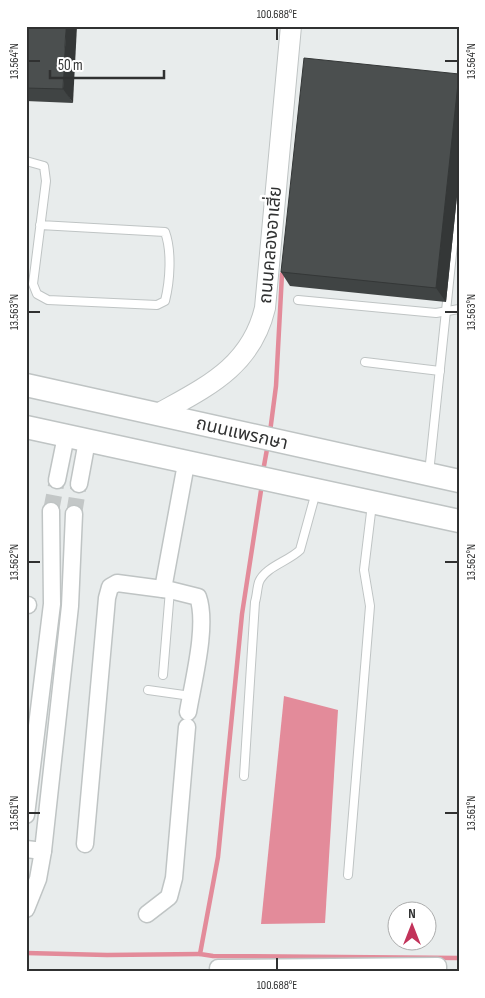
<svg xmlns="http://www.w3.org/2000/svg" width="485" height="998" font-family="'Sofia Sans Condensed','Noto Sans Thai',sans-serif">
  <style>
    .water { fill: #e38b9a }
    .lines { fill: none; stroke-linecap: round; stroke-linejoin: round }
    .stream { stroke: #e38b9a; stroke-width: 4.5 }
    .minor-tunnel { stroke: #c3c7c7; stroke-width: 16; stroke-dasharray: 16 8; stroke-linecap: butt }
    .service-casing { stroke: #bfc4c4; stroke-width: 10 }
    .minor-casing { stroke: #bfc4c4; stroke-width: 19 }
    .tertiary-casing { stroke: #bfc4c4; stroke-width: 22 }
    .secondary-casing { stroke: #bfc4c4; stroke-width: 25 }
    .service { stroke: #fff; stroke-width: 8 }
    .minor { stroke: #fff; stroke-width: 16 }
    .tertiary { stroke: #fff; stroke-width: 20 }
    .secondary { stroke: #fff; stroke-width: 22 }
    .wall { fill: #404444 }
    .shaded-wall { fill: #343737 }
    .building { fill: #4b4f4f; stroke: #343737 }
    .ticks { fill: none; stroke: #303131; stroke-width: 2 }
    .labels { text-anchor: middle; stroke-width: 5; stroke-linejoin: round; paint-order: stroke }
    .street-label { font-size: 18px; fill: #303131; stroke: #fff }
    .neatline { fill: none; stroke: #303131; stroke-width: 2 }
    .ticks-label { font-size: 12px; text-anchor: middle; fill: #303131 }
  </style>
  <rect width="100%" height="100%" fill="#e8ecec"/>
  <path class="water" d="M284,696l54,14 -13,213 -64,1z"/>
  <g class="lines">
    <g class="stream">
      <path d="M270,432l6,-46 6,-112"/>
      <path d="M263,471l5,-27"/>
      <path d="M262,484l-20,130 -24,243 -18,97 13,2 246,2"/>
      <path d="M26,953l81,2 93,-1"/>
    </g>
    <g class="minor-tunnel">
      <path d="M51,511l6,-31"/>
      <path d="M74,514l5,-30"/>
    </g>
    <defs>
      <g id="service">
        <path d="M26,161l18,5 2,15 -13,103 4,10 11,6 109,5 8,-4c5,-20 7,-50 0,-69l-125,-7"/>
        <path d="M298,300l138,13 23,-4"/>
        <path d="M365,362l75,9"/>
        <path d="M429,473l30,-286"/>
        <path d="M163,675l7,-85"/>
        <path d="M148,690l43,6"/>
        <path d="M244,776l11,-174c2,-6 2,-14 4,-20 6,-15 30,-21 41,-32l16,-58"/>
        <path d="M348,875l22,-269 -6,-36 8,-66"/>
      </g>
      <g id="minor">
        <path d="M57,480l9,-44"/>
        <path d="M79,484l8,-43"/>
        <path d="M163,589l23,-125"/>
        <path d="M26,605h2"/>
        <path d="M26,815l26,-211 -1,-93"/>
        <path d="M85,844l22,-246 3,-11 7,-4 53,7 28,7c10,28 -5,85 -10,115"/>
        <path d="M26,849l17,2"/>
        <path d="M26,909l12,-30 5,-28 27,-245 4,-92"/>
        <path d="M147,914l22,-17 5,-19 13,-151"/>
        <path d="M218,968l220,-2v6"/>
      </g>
      <path id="tertiary" d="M158,414c48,-27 93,-47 107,-106l26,-282"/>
      <g id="secondary">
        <path d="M26,385l433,96"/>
        <path d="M26,427l433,94"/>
      </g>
    </defs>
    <use href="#service" class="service-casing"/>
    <use href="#minor" class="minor-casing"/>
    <use href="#tertiary" class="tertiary-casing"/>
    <use href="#secondary" class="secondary-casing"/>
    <use href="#service" class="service"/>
    <use href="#minor" class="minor"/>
    <use href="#tertiary" class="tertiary"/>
    <use href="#secondary" class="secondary"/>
  </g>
  <g class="wall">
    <path d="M26,26l47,77 -47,-2z"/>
    <path d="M459,74v103l-13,125 -156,-16 -9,-14z"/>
  </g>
  <g class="shaded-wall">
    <path d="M66,26h11l-4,77 -10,-14z"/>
    <path d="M459,74v103l-13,125 -10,-14z"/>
  </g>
  <g class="building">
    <path d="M26,26h40l-3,63 -37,-1z"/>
    <path d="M304,58l155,16 -23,214 -155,-16z"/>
  </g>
  <path class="ticks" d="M277,28v12M28,61h12M445,61h13M28,312h12M445,312h13M28,562h12M445,562h13M28,813h12M445,813h13M277,958v12"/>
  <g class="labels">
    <g class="street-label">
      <text transform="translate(270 245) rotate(-85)" y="6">ถนนคลองอาเสี่ย</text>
      <text transform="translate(242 433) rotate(13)" y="6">ถนนแพรกษา</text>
    </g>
  </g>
  <rect width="485" height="998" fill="none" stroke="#ffffff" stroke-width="55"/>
  <g transform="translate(412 926)"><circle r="24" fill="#ffffff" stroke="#acadad"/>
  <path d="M0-4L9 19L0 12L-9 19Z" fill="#c2335a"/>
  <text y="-8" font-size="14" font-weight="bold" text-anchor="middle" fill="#303131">N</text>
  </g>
  <path d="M50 70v8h114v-8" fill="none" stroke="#303131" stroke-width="2.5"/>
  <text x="58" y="70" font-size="15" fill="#303131" stroke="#ffffff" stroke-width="4" paint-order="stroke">50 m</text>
  <rect x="28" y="28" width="430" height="942" class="neatline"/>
  <g class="ticks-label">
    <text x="277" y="18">100.688°E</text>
    <text transform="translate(14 61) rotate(-90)" y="4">13.564°N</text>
    <text transform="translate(471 61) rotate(-90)" y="4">13.564°N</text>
    <text transform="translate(14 312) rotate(-90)" y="4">13.563°N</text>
    <text transform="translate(471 312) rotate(-90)" y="4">13.563°N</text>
    <text transform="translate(14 562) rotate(-90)" y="4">13.562°N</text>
    <text transform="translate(471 562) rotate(-90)" y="4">13.562°N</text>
    <text transform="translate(14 813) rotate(-90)" y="4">13.561°N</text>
    <text transform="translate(471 813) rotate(-90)" y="4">13.561°N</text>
    <text x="277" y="989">100.688°E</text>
  </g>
</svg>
